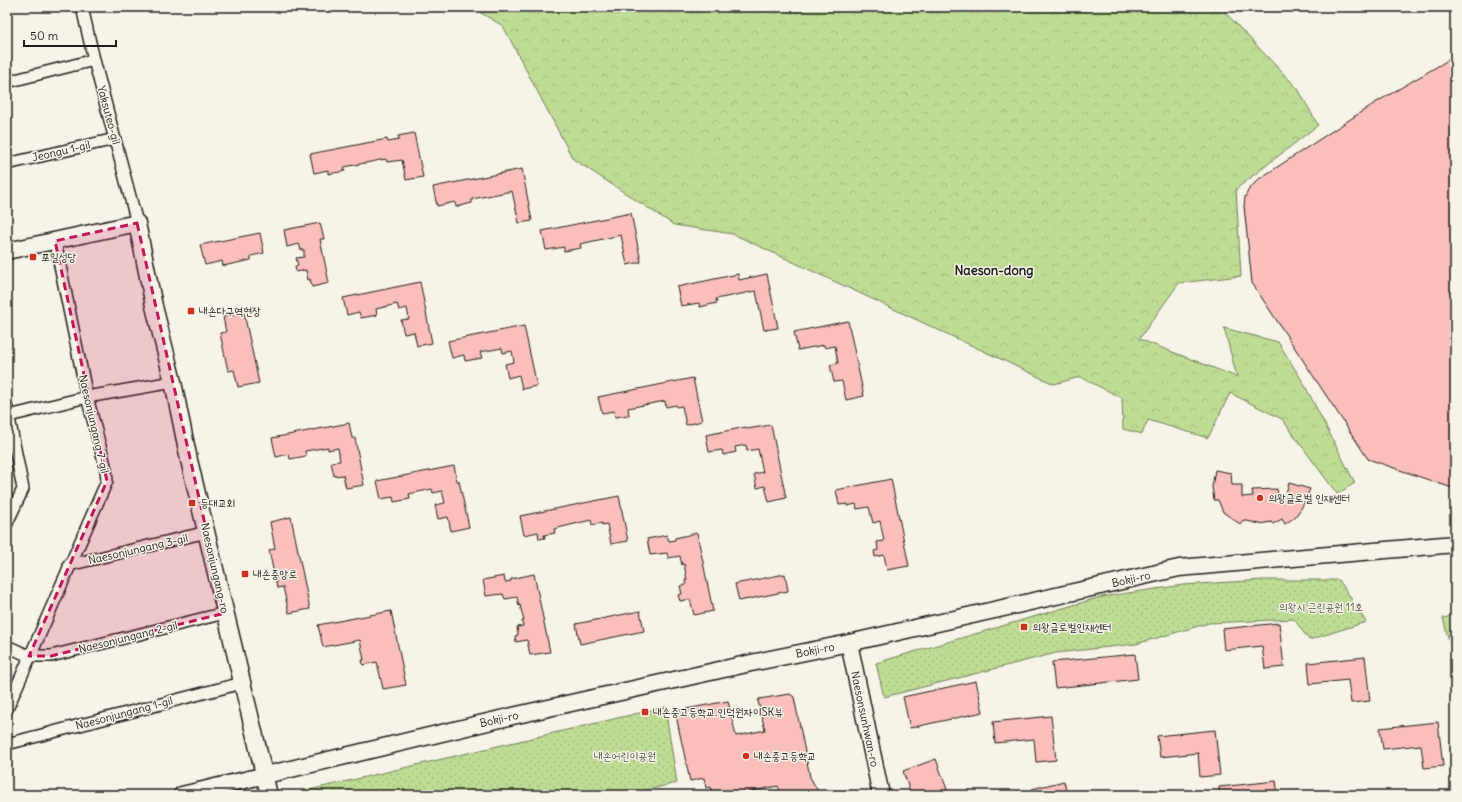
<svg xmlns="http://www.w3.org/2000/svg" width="1462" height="802" font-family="Delius,'Poor Story',sans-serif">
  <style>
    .green { fill: #bfdc94; stroke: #6e7c58 }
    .forest { fill: url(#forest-crowns); stroke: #6e7c58 }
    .park { fill: url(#park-dots); stroke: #6e7c58 }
    .building { fill: #fbbfbb; stroke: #1c1c1c }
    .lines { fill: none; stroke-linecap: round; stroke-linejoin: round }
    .street-casing { stroke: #1c1c1c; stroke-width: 14 }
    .secondary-casing { stroke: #1c1c1c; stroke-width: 19 }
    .street { stroke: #f7f3e8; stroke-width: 11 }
    .secondary { stroke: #f7f3e8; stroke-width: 16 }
    .marked { fill: #c2185b; fill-opacity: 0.2; stroke: #c2185b; stroke-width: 3; stroke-dasharray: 8 5; stroke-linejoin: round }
    .poi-dot { fill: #c8321e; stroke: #f7f3e8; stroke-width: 1.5 }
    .labels { text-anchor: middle; stroke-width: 3; stroke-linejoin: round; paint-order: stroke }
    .street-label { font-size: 11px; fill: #1c1c1c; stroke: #f7f3e8 }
    .poi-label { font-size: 11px; fill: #1c1c1c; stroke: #f7f3e8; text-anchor: start }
    .park-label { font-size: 11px; fill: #4d5640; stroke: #f7f3e8 }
    .quarter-label { font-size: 13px; font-weight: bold; fill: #1c1c1c; stroke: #f7f3e8 }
  </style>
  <defs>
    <pattern id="forest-crowns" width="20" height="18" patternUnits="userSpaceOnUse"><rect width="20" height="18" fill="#bfdc94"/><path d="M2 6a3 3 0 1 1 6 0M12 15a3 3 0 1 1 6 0" fill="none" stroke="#a4bc7f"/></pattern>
    <pattern id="park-dots" width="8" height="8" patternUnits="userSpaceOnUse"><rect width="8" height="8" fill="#bfdc94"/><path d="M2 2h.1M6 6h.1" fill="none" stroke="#a4bc7f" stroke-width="1.8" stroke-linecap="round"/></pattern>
  </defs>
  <rect width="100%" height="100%" fill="#f7f3e8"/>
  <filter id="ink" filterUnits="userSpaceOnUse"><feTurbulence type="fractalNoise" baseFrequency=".025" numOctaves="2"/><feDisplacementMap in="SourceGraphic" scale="8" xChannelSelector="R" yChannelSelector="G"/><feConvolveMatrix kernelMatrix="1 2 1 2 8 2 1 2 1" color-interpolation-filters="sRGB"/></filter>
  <g filter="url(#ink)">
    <path class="green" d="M1455,615v50l-12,-47z"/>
    <path class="forest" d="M471,7h749l78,82 20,36 -82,64 5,87 -62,7 -40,56 98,38 -13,-49 54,14 25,40 52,101 -18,11 -55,-75 -52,-26 -22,45 -60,-18 -6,14 -19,-5 -1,-31 -42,-21 -26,7 -321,-150 -59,-9 -101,-66 -70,-133z"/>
    <g class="park">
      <path d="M1263,580h76l27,42 -57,18 -15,-21 -85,4 -73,21 -80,9 -172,44 -8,-34 225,-66 82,-12z"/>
      <path d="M665,707l12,76 -54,12h-321l3,-4z"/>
    </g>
    <g class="building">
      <path d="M1455,56v433l-87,-30 -116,-176 -8,-77 1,-9 4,-8 10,-10 116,-76z"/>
      <path d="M414,133l9,44 -17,3 -4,-20 -15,2 -1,-3 -42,8 1,4 -17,3v-4l-14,3 -4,-19 77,-15 1,3 11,-2 -1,-4z"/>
      <path d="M522,169l10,52 -13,2 -7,-32 -40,8v4l-16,4 -1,-5 -18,4 -4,-19z"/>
      <path d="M631,213l10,49 -14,3 -6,-30 -41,9 1,4 -17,3v-4l-18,3 -4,-19z"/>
      <path d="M320,223l4,16h-4l9,44 -17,4 -2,-8 -2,1 -2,-10 -10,2 -1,-6h3l-2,-8 8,-1v-7h-3l-2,-6 -12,3 -3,-17z"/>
      <path d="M260,233l4,20 -13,3v4l-28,6 -1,-5 -17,4 -5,-20z"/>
      <path d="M738,274l1,6 28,-6 11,54 -14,2 -8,-39 -40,8 1,4 -17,4 -1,-4 -18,3 -4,-19z"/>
      <path d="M420,282l12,61 -15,3 -3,-14 -10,2 -3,-14 8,-1 -2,-11 -8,2 -2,-6 -21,5 1,6 -16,3 -2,-6 -12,3 -4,-17z"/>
      <path d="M244,313l15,70 -21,4 -4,-17 -6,1 -8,-38 6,-1 -3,-15z"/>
      <path d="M848,321l16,75 -18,4 -4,-19 -8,1 -4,-17 8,-2 -3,-17 -10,2 -1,-3 -26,5 -4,-18z"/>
      <path d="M524,326l13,60 -15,3 -3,-14 -11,3 -3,-14 9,-2 -2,-11 -9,2 -1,-5 -22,4 2,6 -17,3 -1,-6 -12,3 -4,-17z"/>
      <path d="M693,378l9,43 -16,4 -4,-19 -5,1 -1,-2 -10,2 -1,-6 -37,7 1,7 -14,2 -1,-6 -12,2 -4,-16z"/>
      <path d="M349,423l3,15h3l9,47 -18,3 -3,-13 -9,1 -3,-14 9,-1 -2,-13 -10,2v-3l-23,4 1,5 -16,3 -1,-5 -13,3 -4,-19z"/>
      <path d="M771,425l15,73 -17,4 -4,-16 -8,2 -3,-14 9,-2 -5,-23 -11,2 -1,-6 -11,2 1,5 -13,3 -1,-5 -13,2 -3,-17 40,-8 1,2z"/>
      <path d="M454,466l3,15h2l10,46 -18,4 -3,-14 -10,2 -3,-14 10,-2 -3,-12 -9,2 -1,-4 -23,5 1,5 -16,3 -1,-5 -12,2 -4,-18z"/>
      <path d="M1215,470l16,3 1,12h10v12l11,-1 -1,-6 25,-1 1,7h7l4,-13 21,6 -8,18 -7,10 -10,7 -3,-5 -9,5 -2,-2 -11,2 -17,-4 -3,4 -17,-12 -5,-12h-4l-2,-13z"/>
      <path d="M891,479l18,87 -22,4 -3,-15 -9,2 -1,-6 4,-1 -1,-8 7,-1 -4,-20 -7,2 -4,-16 -12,2 -1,-5 -9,2v-2l-8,1 -3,-15z"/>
      <path d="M619,496l9,45 -17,3 -4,-20 -5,1v-2l-10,2 -1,-5 -37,9 1,4 -11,2 1,3 -6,1 -1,-7 -14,3 -4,-19z"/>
      <path d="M291,517l19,92 -21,4 -6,-26 -6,1 -8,-38 6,-1 -5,-27z"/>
      <path d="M697,533l16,78 -19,4 -4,-16 -10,2 -2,-6 4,-1 -2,-8 6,-1 -1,-5h2l-3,-16 -2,1 -2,-9 -12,2 -1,-5 -17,2 -3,-16 20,-4 2,6 6,-1v-2z"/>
      <path d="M534,574l16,78 -20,3 -3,-15 -11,2 -1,-6 3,-1 -1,-8 6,-1 -1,-5h2l-4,-16 -1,1 -2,-9 -12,2 -2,-5 -17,2 -3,-16 21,-4 1,6 6,-1v-2z"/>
      <path d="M785,574l3,17 -49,10 -4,-17z"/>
      <path d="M391,611l15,74 -23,4 -6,-27 -14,3 -1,-5h2l-4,-20 -37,7 -5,-22z"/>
      <path d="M640,611l4,20 -64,13 -4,-20z"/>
      <path d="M1279,623l5,44 -19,2 -3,-23 -38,4 -2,-21z"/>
      <path d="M1135,654l3,25 -83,9 -3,-26z"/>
      <path d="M1365,657l5,44 -19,2 -3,-23 -38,4 -2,-21z"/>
      <path d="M976,681l7,31 -73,16 -7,-31z"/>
      <path d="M790,694l4,3 16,80 10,18h-38l-4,-9 -31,6 1,3h-35l-2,-8 -5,1 -2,-10 -14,3 -15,-70 53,-10 8,35 29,-6 -7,-29 1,-2z"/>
      <path d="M1051,716l5,44 -20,2 -2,-23 -39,4 -2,-21z"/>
      <path d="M1438,722l5,44 -19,2 -3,-23 -38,4 -3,-21z"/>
      <path d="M1215,730l5,45 -20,2 -2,-24 -38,4 -3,-21z"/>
      <path d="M936,759l13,36h-38l-8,-24z"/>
      <path d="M1064,781l3,14h-33l-2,-6z"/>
      <path d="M1276,781l2,14h-59v-8z"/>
    </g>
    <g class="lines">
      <defs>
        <g id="street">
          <path d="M82,7l12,53 43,163"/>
          <path d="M7,82l87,-22"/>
          <path d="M7,164l108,-25"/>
          <path d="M7,408l16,81 -16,34"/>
          <path d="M9,416l78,-19 86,-15"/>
          <path d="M69,565l138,-33"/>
          <path d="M7,646l22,10h22l174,-43"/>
          <path d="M7,709l100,-228 -1,-12 -19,-72 -32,-156"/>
          <path d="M7,744l235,-61"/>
        </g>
        <g id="secondary">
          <path d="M7,251l130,-28 17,83 19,76 16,78 80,335"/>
          <path d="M849,643l32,152"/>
          <path d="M182,795l335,-80 234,-52 98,-20 330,-75 276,-24"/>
        </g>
      </defs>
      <use href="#street" class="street-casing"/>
      <use href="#secondary" class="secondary-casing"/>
      <use href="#street" class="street"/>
      <use href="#secondary" class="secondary"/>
    </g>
  </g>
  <path class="marked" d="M137,223l88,390 -174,43h-22l78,-175 -52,-240z"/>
  <g class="poi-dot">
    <rect x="29" y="253" width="8" height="8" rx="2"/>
    <rect x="187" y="307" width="8" height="8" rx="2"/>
    <circle cx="1260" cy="498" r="4"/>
    <rect x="188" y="499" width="8" height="8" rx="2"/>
    <rect x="241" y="570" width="8" height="8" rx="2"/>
    <rect x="1020" y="623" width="8" height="8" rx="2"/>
    <rect x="641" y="708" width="8" height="8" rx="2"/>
    <circle cx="746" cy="756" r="4"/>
  </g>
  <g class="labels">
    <g class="street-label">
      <text transform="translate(109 115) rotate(75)" y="4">Yaksuteo-gil</text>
      <text transform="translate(61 151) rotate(-13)" y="4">Jeongu 1-gil</text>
      <text transform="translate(94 424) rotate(77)" y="4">Naesonjungang 7-gil</text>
      <text transform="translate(138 549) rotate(-13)" y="4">Naesonjungang 3-gil</text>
      <text transform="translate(215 568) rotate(77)" y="4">Naesonjungang-ro</text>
      <text transform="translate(1131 579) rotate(-13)" y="4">Bokji-ro</text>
      <text transform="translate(128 637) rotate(-14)" y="4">Naesonjungang 2-gil</text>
      <text transform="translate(815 650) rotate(-11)" y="4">Bokji-ro</text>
      <text transform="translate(124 713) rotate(-15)" y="4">Naesonjungang 1-gil</text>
      <text transform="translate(499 719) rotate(-13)" y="4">Bokji-ro</text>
      <text transform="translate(865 719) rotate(78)" y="4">Naesonsunhwan-ro</text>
    </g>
    <g class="poi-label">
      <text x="41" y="261">포일성당</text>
      <text x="199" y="315">내손다구역현장</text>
      <text x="1268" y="502">의왕글로벌 인재센터</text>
      <text x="200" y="507">등대교회</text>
      <text x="253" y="578">내손중앙로</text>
      <text x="1032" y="631">의왕글로벌인재센터</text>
      <text x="653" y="716">내손중고등학교.인덕원자이SK뷰</text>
      <text x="754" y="760">내손중고등학교</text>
    </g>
    <g class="park-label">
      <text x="1321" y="611">의왕시 근린공원 11호</text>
      <text x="625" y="760">내손어린이공원</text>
    </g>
    <g class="quarter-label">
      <text x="994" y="275">Naeson-dong</text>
    </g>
  </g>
  <rect width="1462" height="802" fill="none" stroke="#f7f3e8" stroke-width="24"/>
  <rect x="12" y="12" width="1438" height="778" fill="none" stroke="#1c1c1c" stroke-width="1.5" filter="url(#ink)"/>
  <path d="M24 40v6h92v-6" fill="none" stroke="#1c1c1c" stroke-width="2"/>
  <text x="30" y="40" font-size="12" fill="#1c1c1c" stroke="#f7f3e8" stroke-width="3" paint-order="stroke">50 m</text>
</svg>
